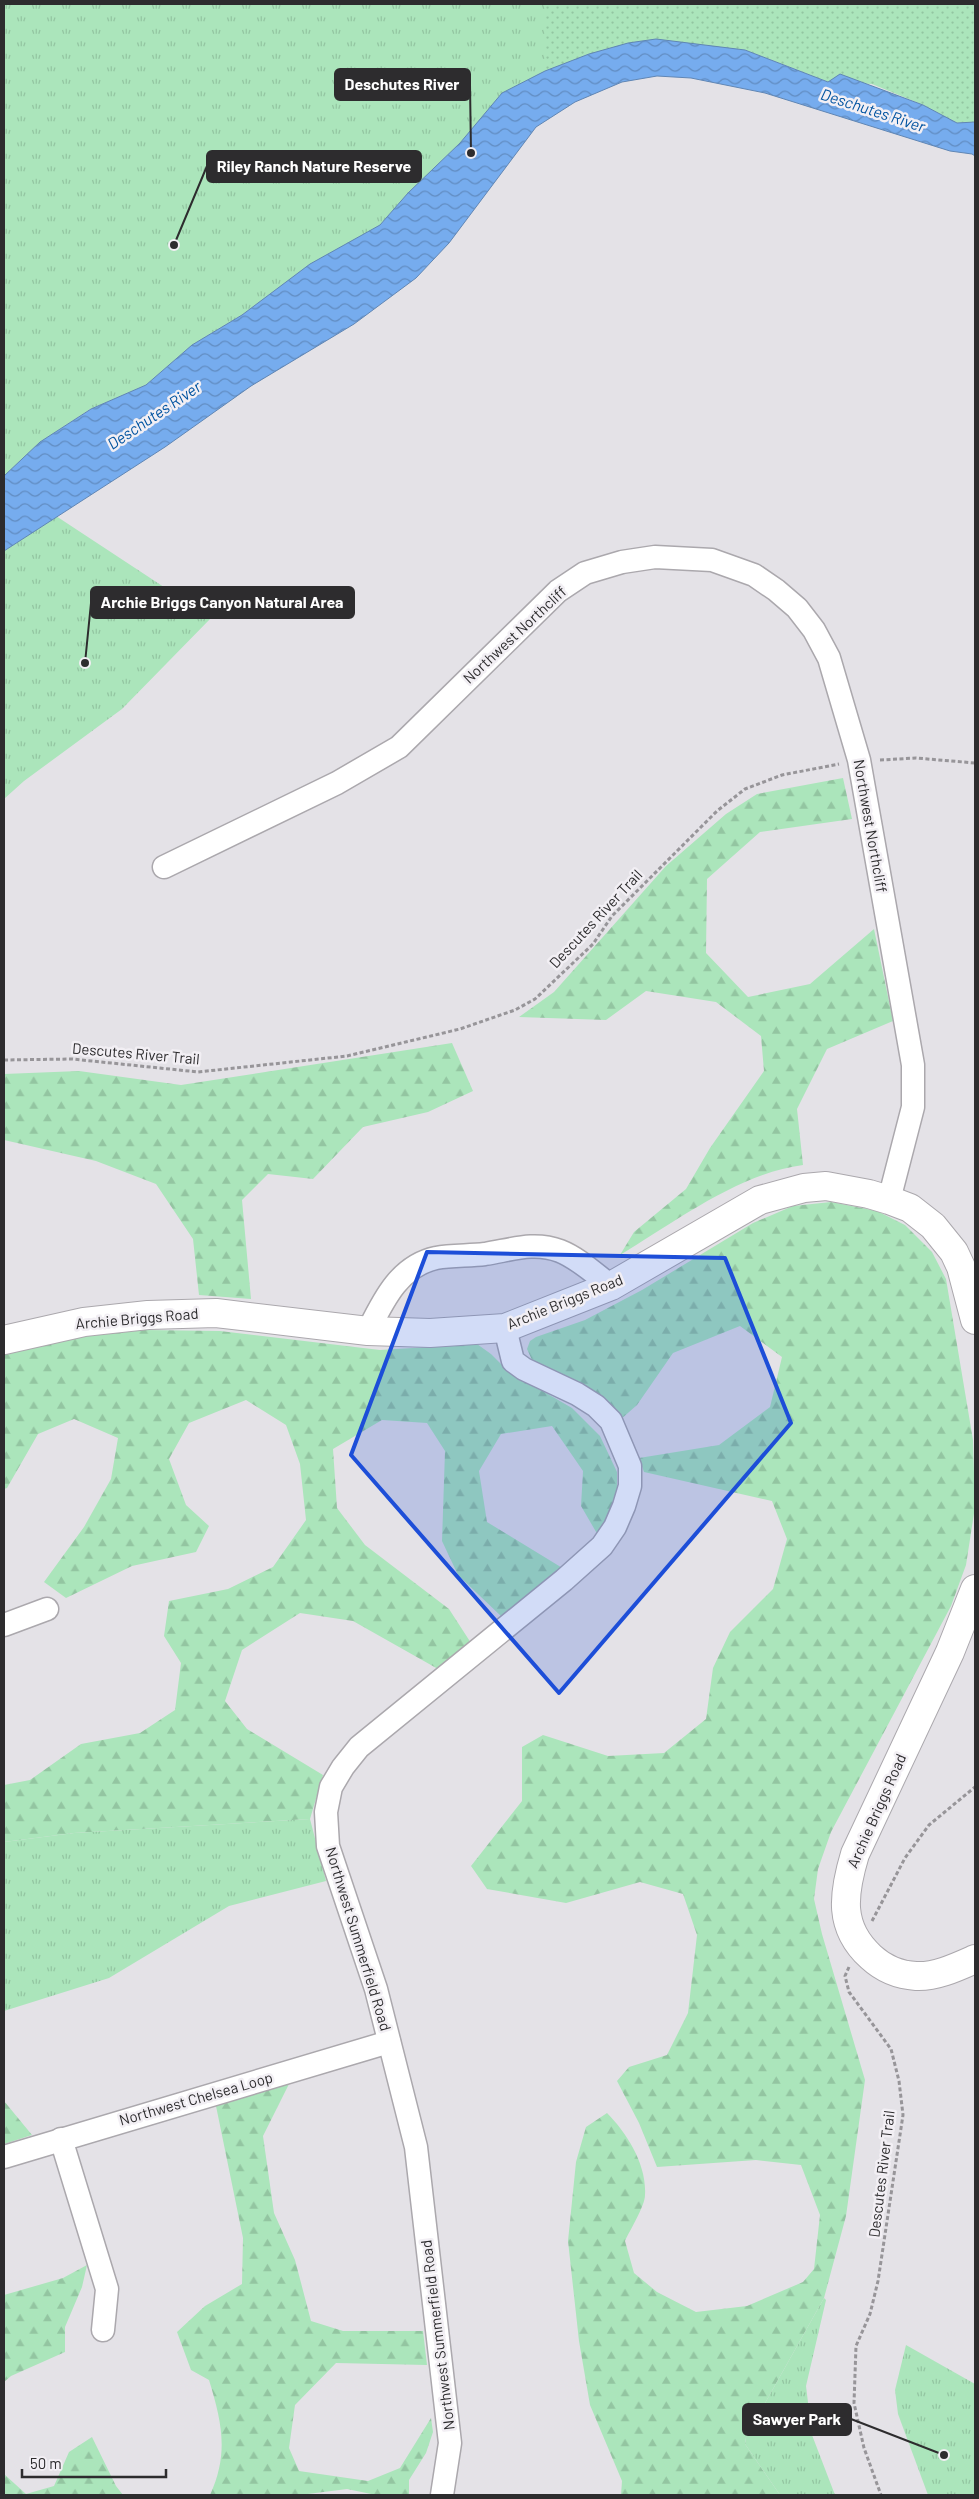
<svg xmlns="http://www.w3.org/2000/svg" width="979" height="2499" font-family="Barlow,sans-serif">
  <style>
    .grass { fill: url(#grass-dots) }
    .forest { fill: url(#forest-firs) }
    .park { fill: url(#park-tufts) }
    .water { fill: url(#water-waves); stroke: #6086b4 }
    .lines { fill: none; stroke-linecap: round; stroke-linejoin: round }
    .street-casing { stroke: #aba8ad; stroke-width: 25 }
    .secondary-casing { stroke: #aba8ad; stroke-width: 30 }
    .path { stroke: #979599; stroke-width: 3; stroke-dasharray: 4 2.5; stroke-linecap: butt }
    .street { stroke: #fff; stroke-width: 22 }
    .secondary { stroke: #fff; stroke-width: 28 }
    .marked { fill: #1d4ed8; fill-opacity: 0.2; stroke: #1d4ed8; stroke-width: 4; stroke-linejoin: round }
    .labels { text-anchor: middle; stroke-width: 5; stroke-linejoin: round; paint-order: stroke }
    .street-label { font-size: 15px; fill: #2d2c2e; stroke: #f2eff4 }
    .water-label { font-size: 16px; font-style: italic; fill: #0254a1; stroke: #f2eff4 }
    .leader { fill: none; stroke: #2d2c2e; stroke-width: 2 }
    .callout-dot { fill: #2d2c2e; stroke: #f2eff4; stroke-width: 2 }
    .callout { fill: #2d2c2e; stroke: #2d2c2e; stroke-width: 2 }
    .callout-label { font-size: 16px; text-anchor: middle; font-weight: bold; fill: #fff }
  </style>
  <defs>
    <pattern id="grass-dots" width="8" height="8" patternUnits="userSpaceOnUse" patternTransform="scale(1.25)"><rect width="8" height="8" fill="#abe5bb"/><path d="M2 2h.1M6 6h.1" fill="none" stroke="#93c5a1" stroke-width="1.8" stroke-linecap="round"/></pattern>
    <pattern id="forest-firs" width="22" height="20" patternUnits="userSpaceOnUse" patternTransform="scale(1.25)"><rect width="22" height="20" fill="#abe5bb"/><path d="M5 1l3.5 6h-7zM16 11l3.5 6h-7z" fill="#93c5a1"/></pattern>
    <pattern id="park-tufts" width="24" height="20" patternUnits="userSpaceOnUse" patternTransform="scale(1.25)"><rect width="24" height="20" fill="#abe5bb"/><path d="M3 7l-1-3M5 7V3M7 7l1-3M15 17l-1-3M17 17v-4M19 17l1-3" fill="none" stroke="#93c5a1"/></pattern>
    <pattern id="water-waves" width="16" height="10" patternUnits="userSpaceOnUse" patternTransform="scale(1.25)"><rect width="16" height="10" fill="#76acee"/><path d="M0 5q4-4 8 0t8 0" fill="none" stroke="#618cc1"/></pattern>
  </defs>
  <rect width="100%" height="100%" fill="#e4e2e7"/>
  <path class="grass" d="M4,4h971v118l-18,1 -34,-18 -51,-21 -44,-2 -83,-32 -42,-3 -243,96 -52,50 -28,32 -188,120 -46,40 -56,24 -50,33 -36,34z"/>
  <g class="forest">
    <path d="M843,778l9,41 -92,13 -53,47 -1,74 42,44 62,-13 64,-55 19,92 -66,28 -30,60 6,56c-64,8 -128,57 -183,90l14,-23 52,-43 24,-41 54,-77 -3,-35 -45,-34 -70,-11 -40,29 -87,-3 35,-25 112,-126 60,-52 31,-20z"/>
    <path d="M452,1043l21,48 -45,21 -65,15 -50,52 -45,-5 -26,26 9,99 -52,-4 -6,-56 -37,-55 -60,-23 -92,-21v-66l75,-3 102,14z"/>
    <path d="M831,1202l46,9 28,14 27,27 14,27 27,161 2,67 -9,58 -15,41 -120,226 -13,37 -4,30 8,35 43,146 -19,136 -22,82 -78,139 -1,7 35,51h-159l1,-14 -32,-76 -11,-64 -11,-100 8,-79 10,-35 21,-14c20,20 40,52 38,82 0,11 -15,35 -20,46l9,32 23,19 39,20 51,-6 56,-24 11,-13 6,-54 -19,-50 -45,-5 -99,7 -18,-44 -22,-42 12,-14 38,-12 21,-42 9,-78 -14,-41 -43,-12 -74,21 -79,-14 -16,-23 51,-65v-54l21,-12 65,21 56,-3 42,-34 7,-51 17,-36 43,-43 14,-50 -15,-38 -128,-29 -5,-14 80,-13 51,-38 12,-50 -42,-31 -67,27 -36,52 -17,15 -88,-60 -5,-11 3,-8 6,-4 49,-17 57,-30 111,-67 40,-17z"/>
    <path d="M145,1330l75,1 160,19 97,-6 14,10 17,17 64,37 28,28 17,36v25l-18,40 -18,-31 2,-35 -31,-45 -51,8 -22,37 8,51 77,47 -61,49 -45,-43 -16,-34 3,-90 -18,-28 -45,-3 -49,29 4,59 28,37 84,64 22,34 -33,26 -85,-48 -53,-8 -58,37 -17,51 22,28 76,46 -13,44 -236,14 -70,9v-57l26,-5 51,-36 59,-11 35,-23 6,-47 -17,-27 5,-35 59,-12 45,-22 33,-47 -6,-56 -14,-39 -40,-25 -57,23 -20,36 17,46 23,21 -13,26 -64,14 -66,32 -22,-16 40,-55 27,-48 7,-41 -44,-19 -36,15 -31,54 -3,1v-135l56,-15z"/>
    <path d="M289,2084l-26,52 11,77 21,47 16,61 32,10h80l4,34 -91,-2 -41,42 -6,43 10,23 69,10 32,-13 31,-50 2,14 -7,21 -17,27v15h-33l-29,-6 -47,6h-90c19,-42 12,-72 -1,-115l-18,-10 -14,-38 28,-26 37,-22 1,-46 -27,-132z"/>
    <path d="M4,2101l28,34 -28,9z"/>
    <path d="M87,2265l-5,22 -17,40v25l-54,24 -7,6v-87l59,-17z"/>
    <path d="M92,2437l24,49 7,9h-119v-21l22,20 28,-8 15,-34z"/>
  </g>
  <g class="park">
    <path d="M4,4h541v67l-43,22 -42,50 -52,50 -28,32 -70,39 -68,51 -50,30 -46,40 -56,24 -50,33 -36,34z"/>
    <path d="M56,516l155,102 -89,91 -98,72 -20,18v-248z"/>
    <path d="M310,1819l16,62 -97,25 -120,72 -105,33v-169l70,-9z"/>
    <path d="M824,2298l2,2 -20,86 6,49 23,60h-55l-35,-51 1,-7z"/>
    <path d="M906,2345l69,39v111h-47l-30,-81 -3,-24z"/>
  </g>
  <path class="water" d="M656,39l89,11 83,32 12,-8 83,31 34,18 18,-1v34l-3,-2 -22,-3 -185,-58 -74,-15 -34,-2 -35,6 -47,20 -39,25 -87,116 -33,35 -62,46 -103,62 -86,61 -161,104v-75l36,-34 51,-33 55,-24 46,-40 50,-30 68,-51 70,-39 28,-32 52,-50 42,-50 43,-22 44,-17 39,-11z"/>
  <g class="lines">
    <defs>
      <g id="street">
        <path d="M164,867l173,-84 62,-36 159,-156 27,-18 37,-11 33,-5 57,3 42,15 22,15 21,18 17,22 15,28 30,102 54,305v42l-24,93"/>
        <path d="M368,1331c15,-30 31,-65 68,-73 16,-3 33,-2 49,-4 26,-4 49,-13 75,-3 18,7 35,23 51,35"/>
        <path d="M4,1625l43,-16"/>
        <path d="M61,2139l46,150 -4,41"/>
        <path d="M4,2157l385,-115"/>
        <path d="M442,2495l8,-52 -34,-296 -40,-158 -48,-143 -2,-34 5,-25 12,-20 16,-20 205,-167 38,-34 13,-19 9,-21 6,-20v-20l-19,-45 -15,-15 -19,-12 -53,-25 -11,-8 -8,-33"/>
      </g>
      <g id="secondary">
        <path d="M4,1340l80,-18 64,-7 68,-2 152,18 62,2 75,-5 106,-42 149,-86 44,-12 22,-2 43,8 20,6 21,8 23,18 21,26 7,15 14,53"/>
        <path d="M975,1589l-25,63 -95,202c-12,40 -17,73 16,103 13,12 28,18 45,19 20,1 41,-9 59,-17"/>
      </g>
    </defs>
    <use href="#street" class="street-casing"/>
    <use href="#secondary" class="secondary-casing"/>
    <g class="path">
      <path d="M880,760l36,-2 59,5"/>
      <path d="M4,1060l68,-1 126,13 149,-16 113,-27 55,-19 20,-11 58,-55 19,-28 105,-105 28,-22 37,-14 57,-11"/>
      <path d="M872,1921l33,-63 24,-33 46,-38"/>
      <path d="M849,1967l-4,9 4,16 42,57 8,32 4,34 -25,166 -8,33 -14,32 -2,57 10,45 17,47"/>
    </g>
    <use href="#street" class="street"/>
    <use href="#secondary" class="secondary"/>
  </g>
  <path class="marked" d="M427,1252l298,6 66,165 -232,270 -208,-238z"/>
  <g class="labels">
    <g class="street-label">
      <text transform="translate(515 635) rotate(-43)" y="5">Northwest Northcliff</text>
      <text transform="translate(870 826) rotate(80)" y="5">Northwest Northcliff</text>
      <text transform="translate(596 919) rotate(-47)" y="5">Descutes River Trail</text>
      <text transform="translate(136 1054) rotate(5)" y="5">Descutes River Trail</text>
      <text transform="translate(565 1302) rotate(-22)" y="5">Archie Briggs Road</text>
      <text transform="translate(137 1319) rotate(-5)" y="5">Archie Briggs Road</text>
      <text transform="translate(877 1811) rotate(-66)" y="5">Archie Briggs Road</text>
      <text transform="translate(358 1939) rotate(73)" y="5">Northwest Summerfield Road</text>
      <text transform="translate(196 2099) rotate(-16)" y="5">Northwest Chelsea Loop</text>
      <text transform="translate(882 2174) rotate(-83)" y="5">Descutes River Trail</text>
      <text transform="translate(438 2335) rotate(-97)" y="5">Northwest Summerfield Road</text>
    </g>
    <g class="water-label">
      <text transform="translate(873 110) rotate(18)" y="6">Deschutes River</text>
      <text transform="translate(154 415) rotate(-34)" y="6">Deschutes River</text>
    </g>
  </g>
  <path class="leader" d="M471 153L470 85M174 245L207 166M85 663L91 603M944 2455L851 2419"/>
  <g class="callout-dot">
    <circle cx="471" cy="153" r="5"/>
    <circle cx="174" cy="245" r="5"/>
    <circle cx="85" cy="663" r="5"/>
    <circle cx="944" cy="2455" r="5"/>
  </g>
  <g class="callout">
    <rect x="335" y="69" width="135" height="31" rx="5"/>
    <rect x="207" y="151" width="214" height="31" rx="5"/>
    <rect x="91" y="587" width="263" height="31" rx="5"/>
    <rect x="743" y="2404" width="108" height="31" rx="5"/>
  </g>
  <g class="callout-label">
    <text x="402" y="90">Deschutes River</text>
    <text x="314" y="172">Riley Ranch Nature Reserve</text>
    <text x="222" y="608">Archie Briggs Canyon Natural Area</text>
    <text x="797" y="2425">Sawyer Park</text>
  </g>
  <rect width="979" height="2499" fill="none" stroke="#2d2c2e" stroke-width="10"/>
  <path d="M22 2469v8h144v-8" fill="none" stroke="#2d2c2e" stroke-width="2.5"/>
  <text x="30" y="2469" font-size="15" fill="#2d2c2e" stroke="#f2eff4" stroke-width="4" paint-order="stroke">50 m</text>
</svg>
